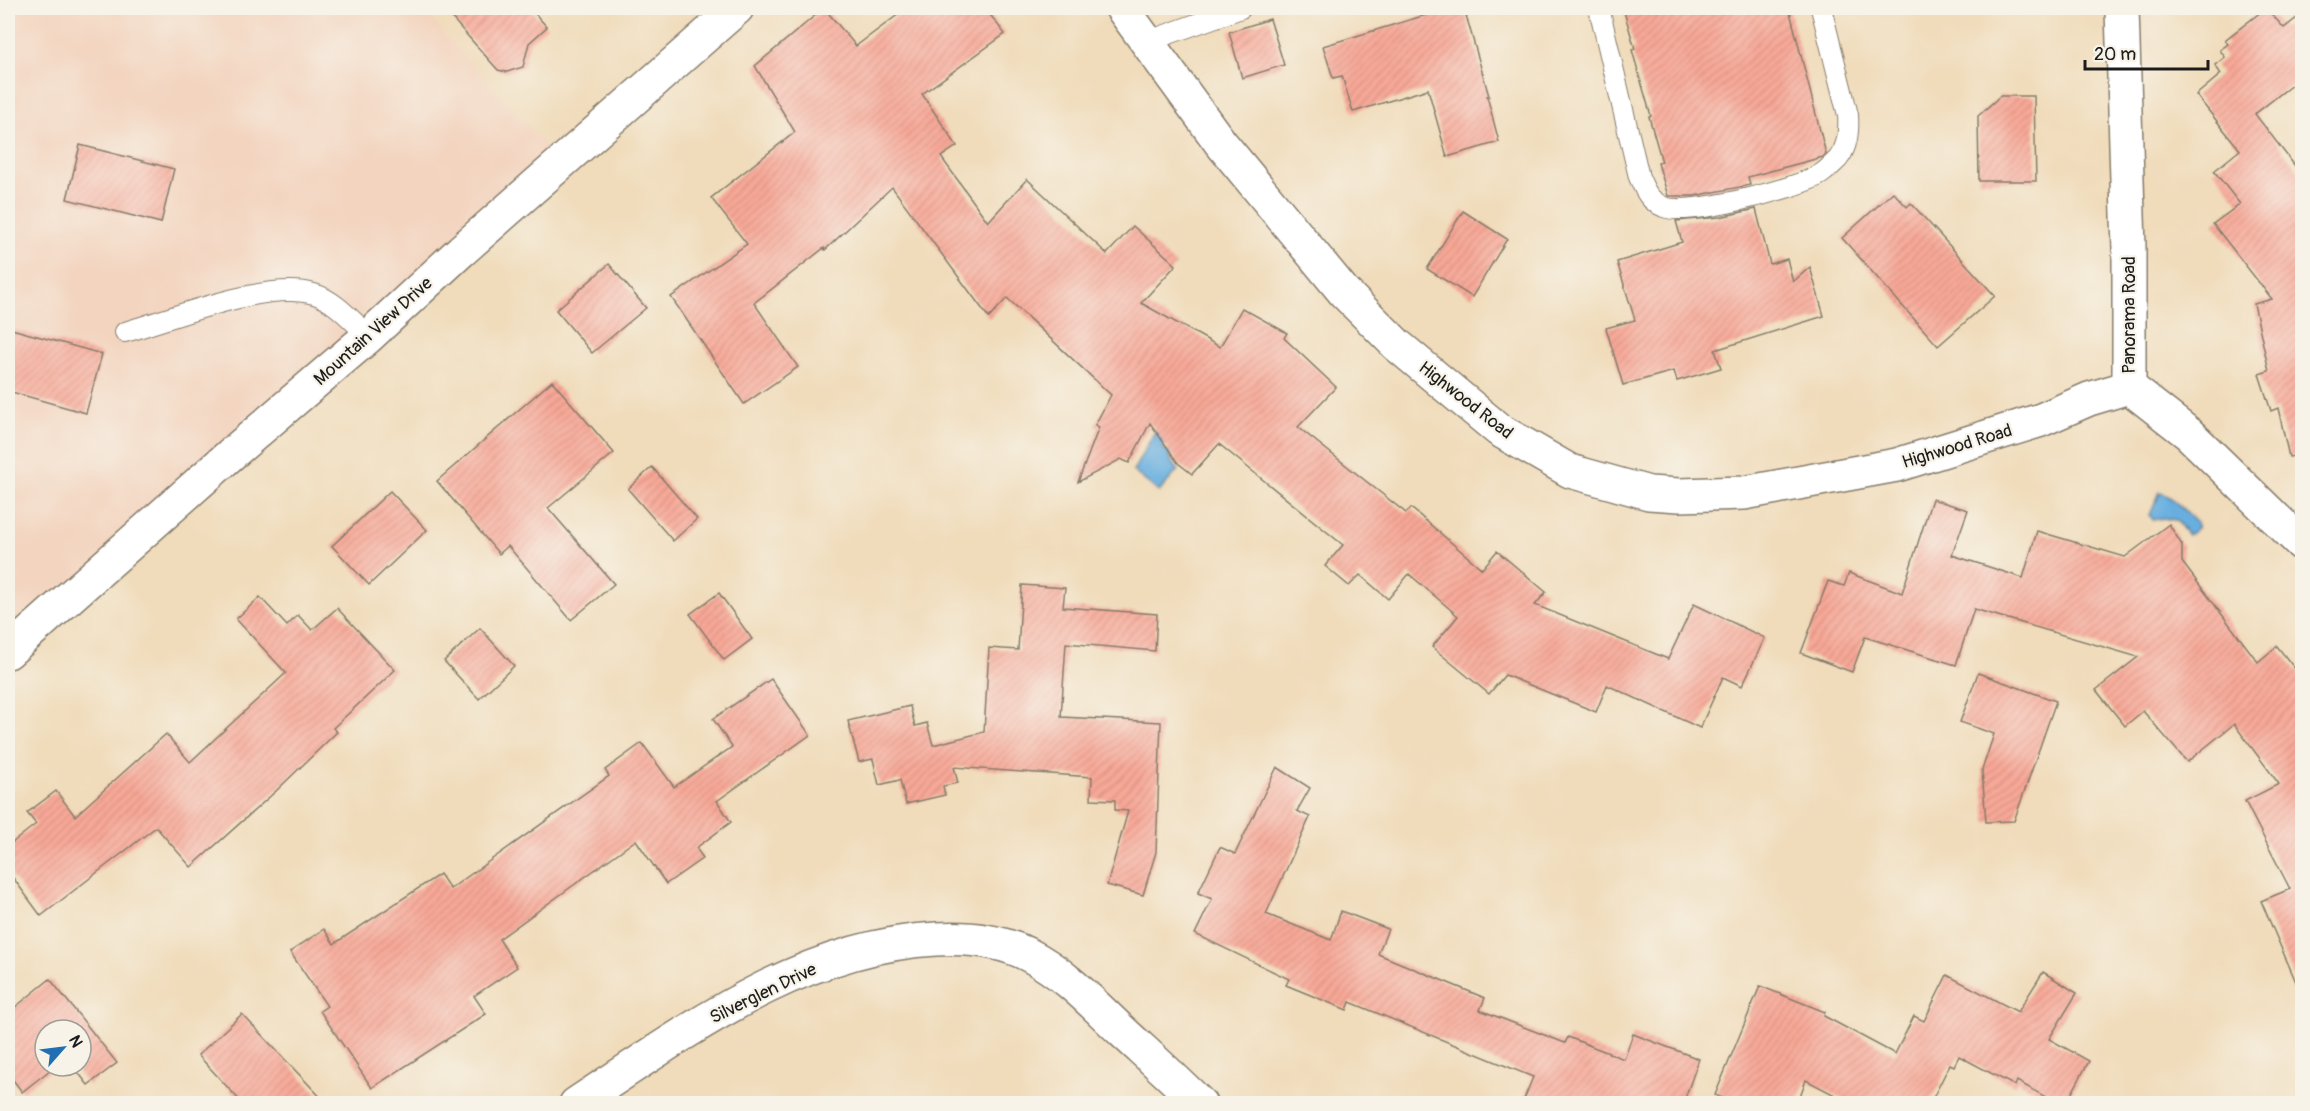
<svg xmlns="http://www.w3.org/2000/svg" width="2310" height="1111" font-family="Pangolin,sans-serif">
  <style>
    .built { fill: #f3d4bf }
    .water { fill: #67afdf; stroke: #42667e; stroke-width: 1.5 }
    .building { fill: url(#building-hatch) }
    .lines { fill: none; stroke-linecap: round; stroke-linejoin: round }
    .service-casing { stroke: #867c6b; stroke-width: 22 }
    .minor-casing { stroke: #867c6b; stroke-width: 36 }
    .tertiary-casing { stroke: #867c6b; stroke-width: 36 }
    .service { stroke: #fff; stroke-width: 20 }
    .minor { stroke: #fff; stroke-width: 33 }
    .tertiary { stroke: #fff; stroke-width: 33 }
    .labels { text-anchor: middle; stroke-width: 4.5; stroke-linejoin: round; paint-order: stroke }
    .street-label { font-size: 18px; fill: #1c1c1c; stroke: #f7f3e8 }
  </style>
  <defs>
    <pattern id="building-hatch" width="6" height="6" patternUnits="userSpaceOnUse" patternTransform="scale(1.5)"><rect width="6" height="6" fill="#f8a897"/><path d="M-1 1l2-2M0 6l6-6M5 7l2-2" fill="none" stroke="#d49082"/></pattern>
  </defs>
  <rect width="100%" height="100%" fill="#f7f3e8"/>
  <filter id="ink" filterUnits="userSpaceOnUse"><feTurbulence type="fractalNoise" baseFrequency=".0167" numOctaves="2"/><feDisplacementMap in="SourceGraphic" scale="12" xChannelSelector="R" yChannelSelector="G"/><feConvolveMatrix kernelMatrix="1 2 1 2 8 2 1 2 1" color-interpolation-filters="sRGB"/></filter>
  <filter id="wash" filterUnits="userSpaceOnUse"><feTurbulence type="fractalNoise" baseFrequency=".008" numOctaves="4" result="noise"/><feDisplacementMap in="SourceGraphic" scale="24" xChannelSelector="R" yChannelSelector="G"/><feGaussianBlur stdDeviation="1.35" result="paint"/><feColorMatrix in="noise" values="0 0 0 0 0 0 0 0 0 0 0 0 0 0 0 0 0 1.4 0 .05"/><feComposite in="paint" operator="in"/></filter>
  <g filter="url(#wash)">
    <rect width="100%" height="100%" fill="#f0dbba"/>
    <path class="built" d="M8,8h413l140,155 -553,492z"/>
    <g class="water">
      <path d="M1158,426l11,6 -7,16 7,4 2,8 7,10 -19,22 -26,-21z"/>
      <path d="M2160,492l10,5 27,25v6l-9,7 -12,-15 -13,-2 -10,2 -3,-5z"/>
    </g>
    <g id="blocks">
      <g class="building">
        <path d="M443,8h87l17,19 -18,16 -6,24 -16,5 -9,-2z"/>
        <path d="M824,8l32,38 51,-38h78l20,26 -83,60 35,52 -16,11 47,65 39,-43 80,75 26,-28 43,39 -35,38 79,44 22,-39 45,25 -3,5 52,49 -38,40 108,86 5,-5 71,61 15,-18 49,41 -11,13 133,54 26,-55 71,34 -23,48 -19,-9 -23,51 -93,-43 -11,27 -91,-37 -16,19 -57,-47 26,-31 -49,-42 -21,25 -28,-24 -11,11 -24,-20 18,-21 -124,-101 -27,30 -14,-11 -28,-40 -21,40 -8,-4 -43,23 21,-55 -4,-2 16,-30 -104,-97 -18,20 -97,-131 -67,63 -1,-2 -70,55 44,64 -54,37 -73,-107 76,-53 -36,-46 84,-66 -40,-66z"/>
        <path d="M1449,8h15l25,88h-2l12,46 -52,15 -19,-68 -75,23 -11,-36 -9,2 -10,-32z"/>
        <path d="M1623,8h166l37,146 -3,3 -75,20 2,8 -56,11h-26l-10,-33 4,-1 -13,-45 2,-1 -19,-66 3,-1z"/>
        <path d="M2266,8l18,20 18,-14v63l-47,37 47,61v280l-13,2 -11,-49 -7,3 -12,-37 10,-3 -15,-67 18,-5 -59,-75 27,-20 -26,-33 26,-21 -44,-55 25,-21 -6,-9 10,-8 -5,-7 8,-6 -3,-4z"/>
        <path d="M1270,19l14,46 -42,13 -13,-46z"/>
        <path d="M2000,96h34l2,85h-57l-1,-65z"/>
        <path d="M80,145l94,24 -13,54 -94,-24z"/>
        <path d="M1893,192l14,15 4,-4 84,93 -57,50 -96,-108z"/>
        <path d="M1756,209l14,55 17,-5 6,23 17,-15 14,49 -109,34 6,18 -44,13 -3,-10 -51,14 -17,-57 29,-8 -18,-58 65,-20 -6,-21 44,-4z"/>
        <path d="M1463,211l44,28 -35,58 -45,-28z"/>
        <path d="M609,264l37,44 -54,45 -36,-43z"/>
        <path d="M8,328l94,26 -16,59 -78,-22z"/>
        <path d="M552,381l62,72 -66,55 66,76 -43,36 -63,-74 -9,8 -62,-73z"/>
        <path d="M652,467l45,52 -24,22 -45,-52z"/>
        <path d="M390,491l37,39 -58,55 -37,-39z"/>
        <path d="M1932,499l36,11 -16,45 71,23 14,-47 88,26 44,-33 13,21v17l76,100 19,-16 25,32v318l-41,-95 29,-12 -45,-88 34,-17 -45,-60 -47,38 -44,-51 -18,15 -29,-36 42,-33 -164,-48 -18,56 -91,-28 -13,35 -51,-19 27,-72 16,5 5,-13 53,20z"/>
        <path d="M1022,585l43,3 -2,19 94,7 -2,37 -89,-8 -5,74 100,5 -5,130 -13,43 -36,-10 21,-74 -13,-1v-10l-24,-1 1,-22 -138,-10 4,16 -15,3 2,9 -39,9 -6,-24 -21,5 -6,-26 -14,3 -11,-41 62,-15 5,20 12,-3 6,22 51,-13 5,-84 29,2z"/>
        <path d="M719,593l33,46 -28,21 -34,-46z"/>
        <path d="M260,597l27,29 11,-11 14,15 25,-22 58,62 -62,58 4,4 -61,59 -85,76 -35,-40 -115,89 -33,-45v-25l28,-22 -9,-11 29,-22 19,25 91,-82 24,28 96,-89 -50,-54z"/>
        <path d="M480,628l34,38 -35,33 -35,-38z"/>
        <path d="M1978,673l78,28 -42,120 -28,1 -4,-52 12,-36 -34,-12z"/>
        <path d="M771,679l39,56 -93,66 14,21 -35,26 7,10 -37,26 -30,-44 -137,99 18,28 -43,29 12,18 -114,74 -52,-77 7,-5 -37,-54 34,-23 10,15 106,-70 10,15 159,-113 -4,-6 37,-27 32,44 58,-40 -19,-28z"/>
        <path d="M1277,767l33,21 -13,23 13,6 -44,97 65,26 10,-29 47,18 -10,25 107,44 -5,12 85,33 3,-6 56,22 9,-25 66,25 -16,45h-161l11,-27 -183,-75 -3,8 -61,-25 3,-6 -94,-45 17,-35 -14,-6 22,-46 15,7z"/>
        <path d="M2043,972l34,21 -28,46 40,22 -23,43h-8l-41,-23 -2,5 -56,-30 -5,10 -4,-2 -20,40h-78l-46,-24 -9,24h-62l-20,-9 45,-109 65,26 -1,4 71,38 19,-38 10,5 23,-46 71,37z"/>
        <path d="M50,979l67,84 -29,22 -15,-19h8v-36h-36v36h10l-33,26 -14,-19v-60z"/>
        <path d="M242,1014l85,90h-84l-45,-49z"/>
      </g>
    </g>
  </g>
  <g filter="url(#ink)">
    <use href="#blocks" fill-opacity="0" stroke="#867c6b" stroke-width="1.5"/>
    <g class="lines">
      <defs>
        <g id="service">
          <path d="M1599,8l40,169c6,14 10,24 25,30 23,10 135,-19 157,-33 6,-4 12,-10 17,-15 10,-12 11,-30 10,-44l-27,-107"/>
          <path d="M1146,42l95,-34"/>
          <path d="M125,332c48,-14 143,-52 189,-38 21,6 39,28 55,42"/>
        </g>
        <g id="minor">
          <path d="M1122,8l98,134 124,150 53,53 102,85 71,41 79,22 30,2 65,-2 153,-28 144,-45 48,-21 40,-12"/>
          <path d="M2122,8l7,241v138l60,47 113,110"/>
          <path d="M8,652l221,-196 140,-120 92,-85 276,-243"/>
        </g>
        <path id="tertiary" d="M576,1104c110,-72 225,-158 360,-165 32,-2 64,1 93,16 37,19 64,49 94,77 26,24 52,47 77,72"/>
      </defs>
      <use href="#service" class="service-casing"/>
      <use href="#minor" class="minor-casing"/>
      <use href="#tertiary" class="tertiary-casing"/>
      <use href="#service" class="service"/>
      <use href="#minor" class="minor"/>
      <use href="#tertiary" class="tertiary"/>
    </g>
  </g>
  <g class="labels">
    <g class="street-label">
      <text transform="translate(2129 315) rotate(-90)" y="6">Panorama Road</text>
      <text transform="translate(373 331) rotate(-42)" y="6">Mountain View Drive</text>
      <text transform="translate(1466 400) rotate(38)" y="6">Highwood Road</text>
      <text transform="translate(1957 446) rotate(-17)" y="6">Highwood Road</text>
      <text transform="translate(763 993) rotate(-26)" y="6">Silverglen Drive</text>
    </g>
  </g>
  <rect width="2310" height="1111" fill="none" stroke="#f7f3e8" stroke-width="30"/>
  <g transform="translate(63 1048) rotate(62)"><circle r="28" fill="#f7f3e8" stroke="#9f9d96" stroke-width="1.5"/>
  <path d="M0-4.5L10 22L0 15L-10 22Z" fill="#1f6fb2"/>
  <text y="-9" font-size="16" font-weight="bold" text-anchor="middle" fill="#1c1c1c">N</text>
  </g>
  <path d="M2085 60v9h123v-9" fill="none" stroke="#1c1c1c" stroke-width="3"/>
  <text x="2094" y="60" font-size="18" fill="#1c1c1c" stroke="#f7f3e8" stroke-width="4.5" paint-order="stroke">20 m</text>
</svg>
